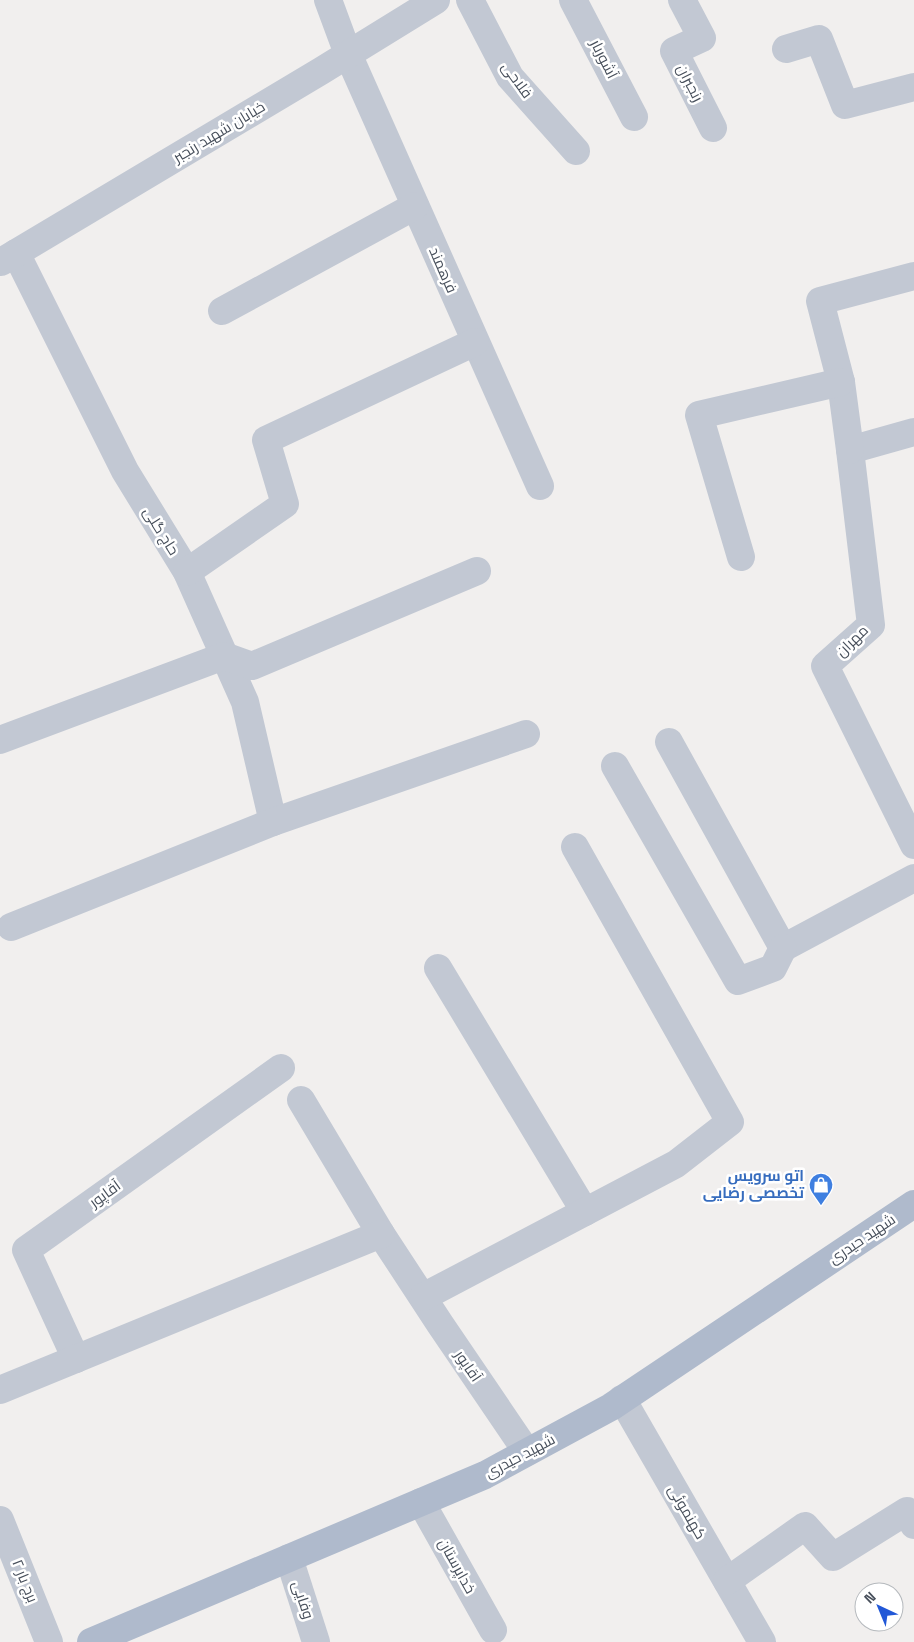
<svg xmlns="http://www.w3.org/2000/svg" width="914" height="1642" font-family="'Space Grotesk',Cairo,sans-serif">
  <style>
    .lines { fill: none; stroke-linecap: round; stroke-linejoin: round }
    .minor { stroke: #c2c8d3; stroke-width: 28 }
    .major { stroke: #afbacc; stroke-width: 28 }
    .labels { text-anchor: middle; stroke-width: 5; stroke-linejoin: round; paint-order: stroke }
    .street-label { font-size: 15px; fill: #474f5b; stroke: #fff }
    .shop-label { font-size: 15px; font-weight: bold; fill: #366cbe; stroke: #fff; text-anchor: end }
  </style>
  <rect width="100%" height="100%" fill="#f1efee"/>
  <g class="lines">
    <g class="minor">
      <path d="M328,0l20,54 192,432"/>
      <path d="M470,0l40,77 66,74"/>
      <path d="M573,0l61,117"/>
      <path d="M682,0l20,38 -28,13 39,77"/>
      <path d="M786,49l33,-10 26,66 69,-18"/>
      <path d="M16,253l109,218 62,101 58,130 28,120"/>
      <path d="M1,262l320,-191 115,-71"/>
      <path d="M222,311l193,-105"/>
      <path d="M914,432l-64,18 21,175 -46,41 89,179"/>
      <path d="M850,450l-9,-68 -21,-81 94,-25"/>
      <path d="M741,557l-42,-142 142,-33"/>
      <path d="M187,572l98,-68 -19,-64 209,-98"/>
      <path d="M0,740l224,-84 28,10 225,-95"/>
      <path d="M669,742l114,206 131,-70"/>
      <path d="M615,766l123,215 35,-13 10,-20"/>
      <path d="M11,927l262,-105 253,-88"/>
      <path d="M438,968l147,244"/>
      <path d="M301,1100l80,134 59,90 87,128"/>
      <path d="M423,1297l253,-133 54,-42 -155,-275"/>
      <path d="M76,1359l-50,-109 255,-182"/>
      <path d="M0,1390l381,-156"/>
      <path d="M622,1399l140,243"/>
      <path d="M421,1502l72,128"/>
      <path d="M0,1520l49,122"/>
      <path d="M289,1558l27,84"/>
      <path d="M727,1581l78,-55 28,31 74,-46 7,14"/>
    </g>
    <path class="major" d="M91,1642l394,-167 126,-68 303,-203"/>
  </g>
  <defs>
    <symbol id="shop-pin" viewBox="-11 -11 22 30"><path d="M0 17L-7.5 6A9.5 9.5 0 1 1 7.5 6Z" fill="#3f7fe0" stroke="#fff"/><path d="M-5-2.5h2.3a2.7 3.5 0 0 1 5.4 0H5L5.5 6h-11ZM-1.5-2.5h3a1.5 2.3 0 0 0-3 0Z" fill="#fff"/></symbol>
  </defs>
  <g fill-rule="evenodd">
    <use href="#shop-pin" x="807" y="1171" width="28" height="38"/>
  </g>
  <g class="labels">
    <g class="street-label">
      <text transform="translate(604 59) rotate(63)" y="5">آشوربار</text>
      <text transform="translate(517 80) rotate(54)" y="5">فلاحی</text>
      <text transform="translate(690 83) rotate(63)" y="5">رنجبران</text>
      <text transform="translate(219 132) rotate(-31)" y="5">خیابان شهید رنجبر</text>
      <text transform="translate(443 270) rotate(66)" y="5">فرهمند</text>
      <text transform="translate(161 531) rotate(58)" y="5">حاج گلی</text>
      <text transform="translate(852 641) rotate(-44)" y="5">مهران</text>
      <text transform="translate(105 1194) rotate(-36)" y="5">آقاپور</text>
      <text transform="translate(862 1239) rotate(-34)" y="5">شهید حیدری</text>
      <text transform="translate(468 1366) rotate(56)" y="5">آقاپور</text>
      <text transform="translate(520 1456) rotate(-28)" y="5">شهید حیدری</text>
      <text transform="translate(687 1512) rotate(60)" y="5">کهنموئی</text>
      <text transform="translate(457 1566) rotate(61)" y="5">خداپرستان</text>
      <text transform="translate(25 1581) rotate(68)" y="5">برج بار ۲</text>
      <text transform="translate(303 1600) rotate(72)" y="5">وفایی</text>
    </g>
    <g class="shop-label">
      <text x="804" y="1181">اتو سرویس<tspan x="804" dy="17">تخصصی رضایی</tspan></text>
    </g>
  </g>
  <g transform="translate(879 1607) rotate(316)"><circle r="24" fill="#ffffff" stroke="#b5b9bd"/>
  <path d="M0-4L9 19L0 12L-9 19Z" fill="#2258d7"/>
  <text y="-8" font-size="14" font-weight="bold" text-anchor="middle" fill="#474f5b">N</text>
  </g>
</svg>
